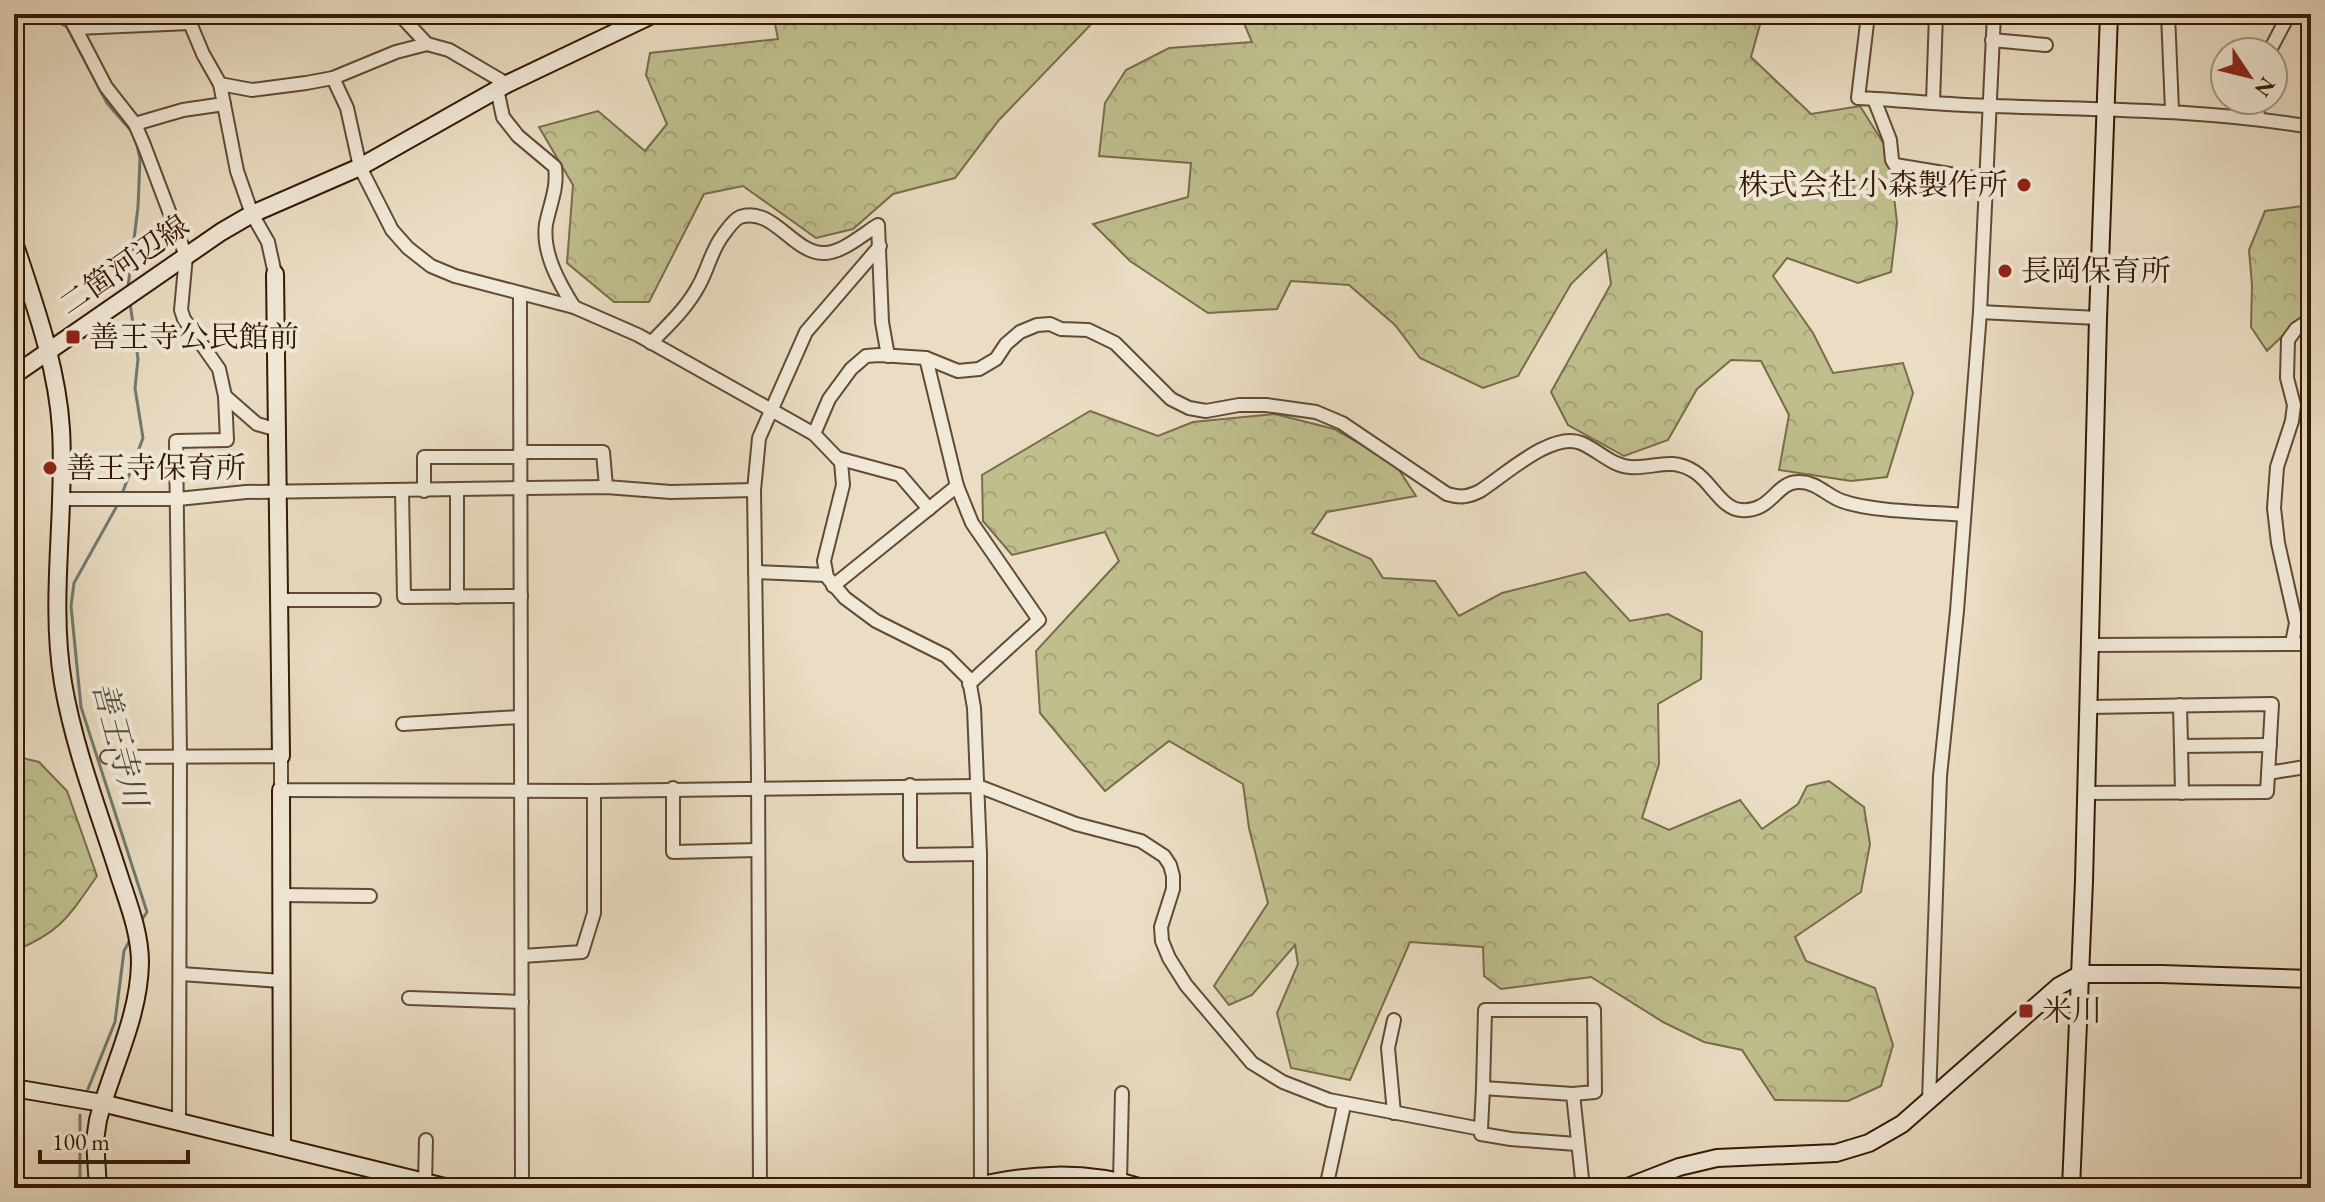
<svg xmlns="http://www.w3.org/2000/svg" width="2325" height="1202" font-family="'EB Garamond','Noto Serif JP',serif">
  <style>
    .forest { fill: url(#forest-crowns); stroke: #7a6c48; stroke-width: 2 }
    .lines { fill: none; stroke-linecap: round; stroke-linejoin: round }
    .stream { stroke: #717a70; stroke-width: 3 }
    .street-casing { stroke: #634a33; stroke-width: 16 }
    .secondary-casing { stroke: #361903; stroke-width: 20 }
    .street { stroke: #f1e9d8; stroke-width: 12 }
    .secondary { stroke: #f1e9d8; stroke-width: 16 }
    .rail { stroke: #361903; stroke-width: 3; stroke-dasharray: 14 14; stroke-linecap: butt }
    .poi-dot { fill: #8f2418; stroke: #f1e9d8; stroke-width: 3 }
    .labels { text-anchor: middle; stroke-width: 8; stroke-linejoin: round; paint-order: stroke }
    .poi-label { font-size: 30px; fill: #361903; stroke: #f1e9d8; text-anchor: start }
    .street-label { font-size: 30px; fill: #361903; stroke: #f1e9d8 }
    .water-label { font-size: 32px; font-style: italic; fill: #534a3a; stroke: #f1e9d8 }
  </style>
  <defs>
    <pattern id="forest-crowns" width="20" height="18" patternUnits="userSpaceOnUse" patternTransform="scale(2)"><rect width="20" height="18" fill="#bfbf8e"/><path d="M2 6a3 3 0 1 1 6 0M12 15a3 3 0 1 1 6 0" fill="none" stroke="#a5a479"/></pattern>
  </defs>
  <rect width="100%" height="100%" fill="#eaddc3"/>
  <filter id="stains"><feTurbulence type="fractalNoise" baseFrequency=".0025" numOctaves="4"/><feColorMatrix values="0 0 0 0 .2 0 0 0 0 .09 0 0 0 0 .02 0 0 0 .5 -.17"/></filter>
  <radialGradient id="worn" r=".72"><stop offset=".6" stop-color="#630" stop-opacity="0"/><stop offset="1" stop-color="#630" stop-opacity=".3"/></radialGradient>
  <g class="forest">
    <path d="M773,14h328l-102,106 -44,58 -62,16 -40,35 -37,9 -73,-52 -39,8 -55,108h-35l-47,-39 6,-78 -34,-58 59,-16 47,40 22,-27 -21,-49 4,-22 128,-14z"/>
    <path d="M1240,14h523l-12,43 60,57 49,-8 29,46 8,71 -6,49 -33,11 -71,-25 -14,18 40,57 20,40 70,-10 10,30 -26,84 -36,4 -72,-11 10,-55 -28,-54 -30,-1 -34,29 -29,51 -44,16 -56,-31 -17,-33 60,-108 -5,-34 -35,34 -53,92 -35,12 -63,-30 -25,-33 -46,-40 -58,-4 -14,28 -69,4 -78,-52 -37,-37 95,-27 3,-34 -92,-7 6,-53 21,-33 43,-22 83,-6z"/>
    <path d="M2311,205v109l-8,2 -36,35 -16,-24 1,-42 -3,-35 16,-39z"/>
    <path d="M1090,411l68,25 35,-14 82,-8 59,15 61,35 21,32 -89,16 -15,21 59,26 12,19 52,3 24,35 43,-23 83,-21 45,49 38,-7 34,18 -1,47 -43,25 1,60 -17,54 27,12 71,-30 22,29 36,-25 9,-18 22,-5 35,26 6,37 -9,48 -66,45 11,24 69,27 18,57 -12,41 -33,15 -73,-1 -33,-50 -38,-8 -41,-20 -72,-45 -90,12 -17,-13 -1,-29 -73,-5 -60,138 -59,-12 -14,-55 21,-49 -3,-19 -43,50 -23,10 -15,-19 54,-83 -19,-75 -6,-44 -74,-43 -64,50 -65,-78 -4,-62 83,-90 -14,-29 -93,23 -29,-34 -1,-46z"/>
    <path d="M14,756l25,6 28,29 30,85c-28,40 -36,56 -83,75z"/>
  </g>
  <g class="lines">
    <g class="stream">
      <path d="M44,14l23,13 40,76 26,30"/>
      <path d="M128,287l10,-80 2,-48 -4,-19"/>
      <path d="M122,494l21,-56 -8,-50 3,-29 -8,-56"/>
      <path d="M118,504l-44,79 -3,23 10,101 66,205 -6,9"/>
      <path d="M88,1089l27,-67 9,-71 7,-13"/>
      <path d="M80,1177v-62"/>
    </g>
    <defs>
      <g id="street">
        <path d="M68,14l38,73 29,37 9,21 42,111 -5,54 3,9 35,50 6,27 2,44 -51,1 4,315 -1,364"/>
        <path d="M190,14v9l13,31 17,30 17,87 15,43 16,28 7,32"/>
        <path d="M399,14l28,30"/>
        <path d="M1935,14l-67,1 -10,83c45,2 90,7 135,8 108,4 211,3 318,21"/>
        <path d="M2168,14l4,96"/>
        <path d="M14,20l15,-6"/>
        <path d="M77,28l113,-5"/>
        <path d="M1992,40l54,5"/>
        <path d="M2269,52l20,-38"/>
        <path d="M333,78l14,30 13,59 32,63 16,18 23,18 24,10 119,31 64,28 176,99 27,28 2,23 -19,76 3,16 18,21 31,23 70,35 23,23 5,29 6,146 1,331"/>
        <path d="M220,84l32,6 54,-7 27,-5 63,-26 31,-8 22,6 58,34"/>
        <path d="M497,89l6,28 15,19 37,31c3,21 -5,37 -9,57 -4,29 13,59 28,83"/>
        <path d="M1874,99l16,41 2,20 3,5 91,15"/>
        <path d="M1933,102l3,-88"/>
        <path d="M2257,118l2,-18"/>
        <path d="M135,124l48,-14 41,-6"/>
        <path d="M520,293c-1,298 1,596 2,895"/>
        <path d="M1980,312l118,6"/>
        <path d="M651,343c17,-18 36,-35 48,-58 9,-16 12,-34 24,-50 4,-5 10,-15 17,-18 33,-11 53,36 83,36 18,1 40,-19 55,-28l4,97 6,34"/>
        <path d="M926,358l31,128 15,37 67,97 -70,64"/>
        <path d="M225,396l32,28 21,6"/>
        <path d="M814,434l15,-35 22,-30 15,-13 13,-1 47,3 32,13 21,-2 17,-10 10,-15 14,-12 17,-7 13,-1 11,5 27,1 27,13 56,56 18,9 17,3 33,-6h27l50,7 26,11 105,71c13,4 21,3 33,-3 25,-16 72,-60 101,-48 17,7 31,23 49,24 25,2 40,-11 65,5 16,10 27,37 46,38 30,3 35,-28 57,-28 18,-1 29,14 44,19 30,11 89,11 122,14"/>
        <path d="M520,452h83l3,35"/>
        <path d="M837,458l63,17 29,34"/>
        <path d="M402,491l2,106 117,-1"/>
        <path d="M424,491v-34h95"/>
        <path d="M457,491v106"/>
        <path d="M61,499h117l68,-7 360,-5 65,5 83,-2"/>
        <path d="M755,572l71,3"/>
        <path d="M833,586l124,-100"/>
        <path d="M279,600h95"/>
        <path d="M2292,643l4,-20 -18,-80 -4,-35 3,-41 15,-46 2,-16 -7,-27 1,-38 8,-11 15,-10"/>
        <path d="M2091,645l220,-1"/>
        <path d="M2180,705l1,41 89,-1"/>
        <path d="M403,724l117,-7"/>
        <path d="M2181,746l1,47"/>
        <path d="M107,757l174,-1v34l313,1 384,-5 98,38 65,17 23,15 6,9 3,11v13l-12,38 1,14 7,17 17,27 66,78 31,19 46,18 152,29 2,-41 90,6 10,94"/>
        <path d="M2268,773l43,-7"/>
        <path d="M910,785v70l70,-1"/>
        <path d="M673,788v64l84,-2"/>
        <path d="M2087,793l180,-1 5,-88 -183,3"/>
        <path d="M281,895l89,1"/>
        <path d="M522,956l60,-4 12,-39v-122"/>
        <path d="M181,974l100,7"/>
        <path d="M409,998l113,4"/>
        <path d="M1483,1088l2,-78h109l1,82 -22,2"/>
        <path d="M1929,1101l11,-325 17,-165 23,-299 14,-298"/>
        <path d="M1394,1113l-6,-65 6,-28"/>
        <path d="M1481,1129v5l30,5 65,5"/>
        <path d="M1120,1181l2,-88"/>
        <path d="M425,1183l1,-43"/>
        <path d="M760,1188l-2,-416 -4,-282 5,-52 47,-106 74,-86"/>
        <path d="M1326,1188l18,-83"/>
      </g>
      <g id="secondary">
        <path d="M14,242c20,61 43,123 47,187 5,85 -12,170 2,254 11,65 36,129 56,192 9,28 21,57 21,88 -1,55 -28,104 -42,157l-3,20 3,48"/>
        <path d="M275,274l6,482"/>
        <path d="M14,375l207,-143 31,-18 108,-47 147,-83 147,-70"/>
        <path d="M281,790l1,357"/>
        <path d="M14,1088l88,15 347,85"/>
        <path d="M970,1188c59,-15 114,-18 173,0"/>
        <path d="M1625,1188l54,-21 38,-9 119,-5 33,-10 33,-19 157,-138 22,-12h80l150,5"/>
        <path d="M2071,1188l13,-307 14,-563 11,-304"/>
      </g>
    </defs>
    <use href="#street" class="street-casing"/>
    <use href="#secondary" class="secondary-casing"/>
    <use href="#street" class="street"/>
    <use href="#secondary" class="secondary"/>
    <path class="rail" d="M14,1178l112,10"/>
  </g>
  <g class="poi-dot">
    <circle cx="2024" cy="185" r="8"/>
    <circle cx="2005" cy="271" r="8"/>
    <rect x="65" y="329" width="16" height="16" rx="4"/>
    <circle cx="50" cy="468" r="8"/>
    <rect x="2018" y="1003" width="16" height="16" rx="4"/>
  </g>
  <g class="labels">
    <g class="poi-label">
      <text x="2008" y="195" text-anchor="end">株式会社小森製作所</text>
      <text x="2021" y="281">長岡保育所</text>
      <text x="89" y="347">善王寺公民館前</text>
      <text x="66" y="478">善王寺保育所</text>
      <text x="2042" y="1021">米川</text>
    </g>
    <g class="street-label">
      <text transform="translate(124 265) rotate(-35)" y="10">二箇河辺線</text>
    </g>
    <g class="water-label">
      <text transform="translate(120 744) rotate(75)" y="11">善王寺川</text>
    </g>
  </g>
  <rect width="2325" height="1202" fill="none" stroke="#eaddc3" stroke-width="48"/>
  <rect x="16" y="16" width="2293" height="1170" fill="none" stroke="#361903" stroke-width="4"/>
  <rect x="24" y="24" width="2277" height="1154" fill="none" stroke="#361903" stroke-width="2"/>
  <g transform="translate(2249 76) rotate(125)"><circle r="38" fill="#f1e9d8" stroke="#a69683" stroke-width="2"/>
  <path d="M0-6L14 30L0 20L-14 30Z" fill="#8f2418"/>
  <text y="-12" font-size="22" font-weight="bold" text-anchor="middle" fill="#361903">N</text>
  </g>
  <path d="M40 1150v12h148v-12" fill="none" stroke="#361903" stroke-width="4"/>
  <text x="52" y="1150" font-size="24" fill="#361903" stroke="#f1e9d8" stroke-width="6" paint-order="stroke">100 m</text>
  <rect width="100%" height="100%" filter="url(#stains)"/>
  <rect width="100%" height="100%" fill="url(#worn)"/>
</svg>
